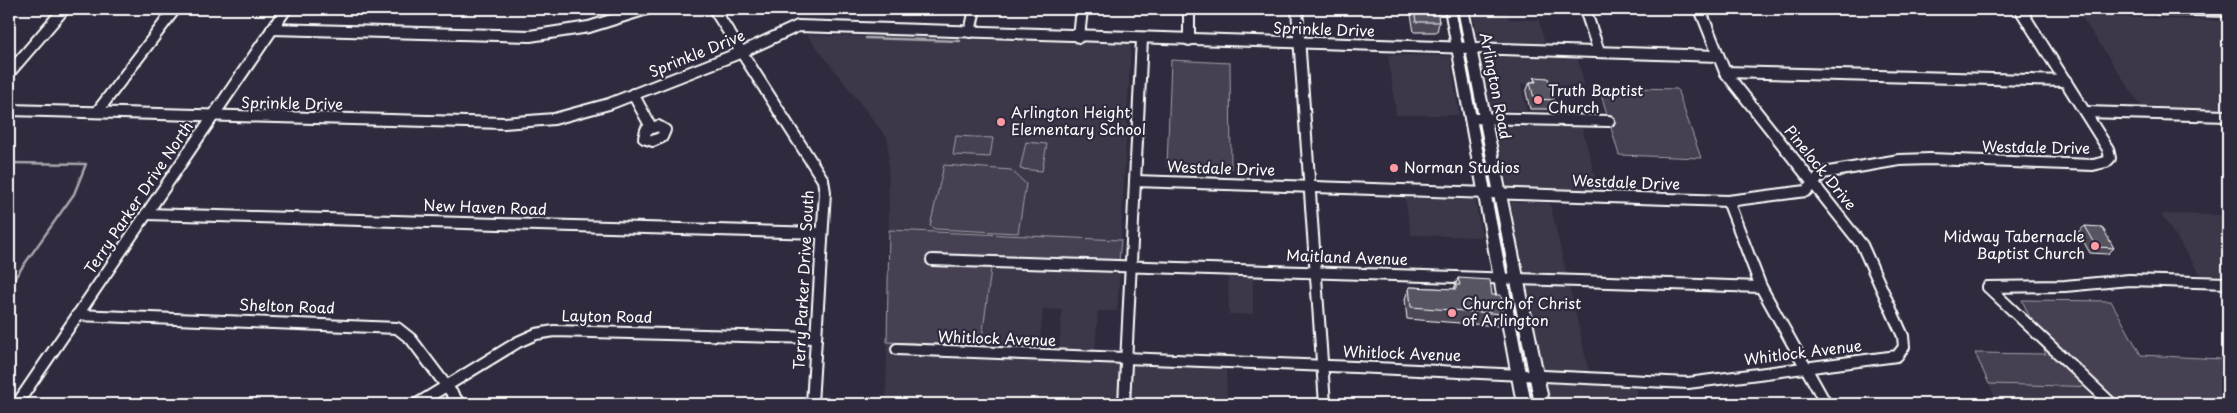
<svg xmlns="http://www.w3.org/2000/svg" width="2237" height="413" font-family="'Playpen Sans',sans-serif">
  <style>
    .built { fill: #3c3749; fill-rule: evenodd }
    .green { fill: #464152; stroke: #a2a0a8 }
    .lines { fill: none; stroke-linecap: round; stroke-linejoin: round }
    .stream { stroke: #a7a6ad; stroke-width: 2.5 }
    .minor-casing { stroke: #fff; stroke-width: 14 }
    .major-casing { stroke: #fff; stroke-width: 4 }
    .minor { stroke: #2f2a3d; stroke-width: 10 }
    .major { fill: #2f2a3d; fill-rule: evenodd }
    .wall { fill: #4d4956; stroke: #fff }
    .building { fill: #595564; stroke: #fff }
    .poi-dot { fill: #ff9aa2; stroke: #2f2a3d; stroke-width: 2 }
    .labels { text-anchor: middle; stroke-width: 4.5; stroke-linejoin: round; paint-order: stroke }
    .street-label { font-size: 15px; fill: #fff; stroke: #2f2a3d }
    .poi-label { font-size: 15px; fill: #fff; stroke: #2f2a3d; text-anchor: start }
  </style>
  <rect width="100%" height="100%" fill="#2f2a3d"/>
  <filter id="ink" filterUnits="userSpaceOnUse"><feTurbulence type="fractalNoise" baseFrequency=".02" numOctaves="2"/><feDisplacementMap in="SourceGraphic" scale="10" xChannelSelector="R" yChannelSelector="G"/><feConvolveMatrix kernelMatrix="1 2 1 2 8 2 1 2 1" color-interpolation-filters="sRGB"/></filter>
  <g filter="url(#ink)">
    <g class="built">
      <path d="M1472,9h34l3,10 30,1 7,28 29,1 10,37 -64,-2 6,27 -35,-2z"/>
      <path d="M2081,16l147,5v88l-87,-3z"/>
      <path d="M807,35l324,9 -10,196 -232,-10 -1,-91z"/>
      <path d="M1388,55l62,1 9,59h-63z"/>
      <path d="M1495,124l87,3 17,64 -91,-4z"/>
      <path d="M1405,198l70,2 7,37 -71,-2z"/>
      <path d="M1510,202l40,1 42,182 43,2 4,17h-88z"/>
      <path d="M2161,214l67,1v60l-28,-1z"/>
      <path d="M991,269l129,4 -3,38h-19l-3,41 20,1v12l111,4 1,35h-341l1,-62 94,4zM1043,309l19,1 -3,41h-20z"/>
      <path d="M1228,277l25,1v36h-24z"/>
      <path d="M1989,384l93,2 19,18h-103z"/>
    </g>
    <g class="green">
      <path d="M1171,60l59,3 1,106 -64,-3z"/>
      <path d="M1599,87l78,2 24,69 -82,-3z"/>
      <path d="M956,136l37,2 -3,19 -37,-2z"/>
      <path d="M1026,142l21,2 -5,27 -22,-2z"/>
      <path d="M944,165l67,5 15,14 -8,49 -83,-4 -5,-3z"/>
      <path d="M889,230l232,10 -2,21 -124,-2 -4,10 -10,77 -94,-4z"/>
      <path d="M2022,300l89,1 30,54 80,4 7,11v34h-106l-20,-17 -113,-3 -14,-31 71,1z"/>
    </g>
    <g class="lines">
      <g class="stream">
        <path d="M866,38l94,3"/>
        <path d="M9,163l77,1 -12,30 -65,92"/>
      </g>
      <defs>
        <g id="minor">
          <path d="M714,9l109,171 2,12 -13,212"/>
          <path d="M1189,9v31"/>
          <path d="M1297,9l28,395"/>
          <path d="M1585,9l14,43"/>
          <path d="M2159,9l69,2"/>
          <path d="M272,29l258,7 59,-9 58,-18"/>
          <path d="M970,32l5,-23"/>
          <path d="M1079,37l3,-28"/>
          <path d="M1725,72l341,9"/>
          <path d="M9,73l55,-64"/>
          <path d="M633,94l18,33"/>
          <path d="M9,110l495,13 50,-4 55,-15 133,-52 56,-26 920,30"/>
          <path d="M97,112l78,-103"/>
          <path d="M2085,112l143,4"/>
          <path d="M1470,118l139,3"/>
          <path d="M658,126l7,4 -3,7 -9,4 -9,-3 2,-8z"/>
          <path d="M1135,181l593,20 78,-10 17,-18 76,-13 31,-1 163,6 13,-3 4,-4 -2,-9 -88,-140"/>
          <path d="M1728,201l33,86 65,117"/>
          <path d="M146,214l676,19"/>
          <path d="M932,260l829,27"/>
          <path d="M1988,287l77,-1 64,-6 99,3"/>
          <path d="M1988,287l124,117"/>
          <path d="M77,315l320,13 14,11 49,65"/>
          <path d="M897,349l458,18 333,16 209,-27 7,-9 -1,-11 -41,-91 -137,-173 -25,-63"/>
          <path d="M17,404l269,-395"/>
          <path d="M417,404l101,-62 18,-8 18,-3 262,7"/>
          <path d="M1124,404l18,-365"/>
        </g>
        <g id="major">
          <path d="M1445,9h10l76,395h-14z"/>
          <path d="M1458,9h10l81,395h-14z"/>
        </g>
      </defs>
      <use href="#minor" class="minor-casing"/>
      <use href="#major" class="major-casing"/>
      <use href="#minor" class="minor"/>
      <use href="#major" class="major"/>
    </g>
    <g class="wall">
      <path d="M1410,9h27l2,13 -2,10h-23z"/>
      <path d="M1535,77l19,23 -4,9h-20l-4,-17 4,-10h4z"/>
      <path d="M2085,226l29,22 -6,6 -18,-1 -12,-21z"/>
      <path d="M1458,278l34,17 12,19 -5,12 -92,-7 -2,-20 4,-12 45,2z"/>
    </g>
    <g class="building">
      <path d="M1414,9h23l2,13h-23z"/>
      <path d="M1535,77l13,1 6,22 -20,-1 -4,-17h6z"/>
      <path d="M2085,226l17,1 12,21 -17,-1z"/>
      <path d="M1458,278l32,2 2,15h9l3,19 -93,-7 -2,-20 47,2v-4h4z"/>
    </g>
  </g>
  <g class="poi-dot">
    <circle cx="1538" cy="100" r="5"/>
    <circle cx="1001" cy="122" r="5"/>
    <circle cx="1394" cy="168" r="5"/>
    <circle cx="2095" cy="246" r="5"/>
    <circle cx="1452" cy="313" r="5"/>
  </g>
  <g class="labels">
    <g class="street-label">
      <text transform="translate(1324 30) rotate(2)" y="5">Sprinkle Drive</text>
      <text transform="translate(697 54) rotate(-22)" y="5">Sprinkle Drive</text>
      <text transform="translate(1495 86) rotate(79)" y="5">Arlington Road</text>
      <text transform="translate(292 104) rotate(1)" y="5">Sprinkle Drive</text>
      <text transform="translate(2036 148) rotate(1)" y="5">Westdale Drive</text>
      <text transform="translate(1820 168) rotate(51)" y="5">Pinelock Drive</text>
      <text transform="translate(1221 169) rotate(2)" y="5">Westdale Drive</text>
      <text transform="translate(1626 183) rotate(2)" y="5">Westdale Drive</text>
      <text transform="translate(139 198) rotate(-56)" y="5">Terry Parker Drive North</text>
      <text transform="translate(485 208) rotate(2)" y="5">New Haven Road</text>
      <text transform="translate(1347 258) rotate(2)" y="5">Maitland Avenue</text>
      <text transform="translate(804 280) rotate(-87)" y="5">Terry Parker Drive South</text>
      <text transform="translate(287 307) rotate(2)" y="5">Shelton Road</text>
      <text transform="translate(607 317) rotate(1)" y="5">Layton Road</text>
      <text transform="translate(997 339) rotate(2)" y="5">Whitlock Avenue</text>
      <text transform="translate(1803 353) rotate(-7)" y="5">Whitlock Avenue</text>
      <text transform="translate(1402 354) rotate(2)" y="5">Whitlock Avenue</text>
    </g>
    <g class="poi-label">
      <text x="1548" y="96">Truth Baptist<tspan x="1548" dy="17">Church</tspan></text>
      <text x="1011" y="118">Arlington Height<tspan x="1011" dy="17">Elementary School</tspan></text>
      <text x="1404" y="173">Norman Studios</text>
      <text x="2085" y="242" text-anchor="end">Midway Tabernacle<tspan x="2085" dy="17">Baptist Church</tspan></text>
      <text x="1462" y="309">Church of Christ<tspan x="1462" dy="17">of Arlington</tspan></text>
    </g>
  </g>
  <rect width="2237" height="413" fill="none" stroke="#2f2a3d" stroke-width="30"/>
  <rect x="15" y="15" width="2207" height="383" fill="none" stroke="#fff" stroke-width="2" filter="url(#ink)"/>
</svg>
